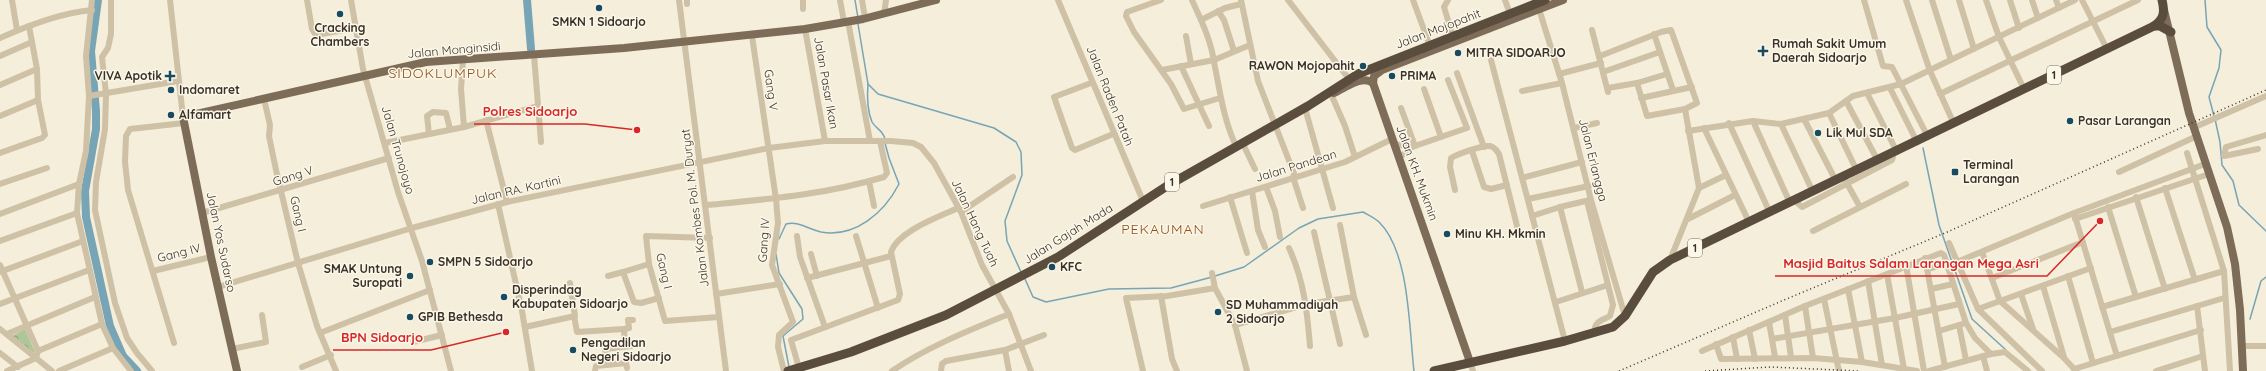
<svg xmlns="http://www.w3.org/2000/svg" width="2266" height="371" font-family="Quicksand,sans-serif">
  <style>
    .park { fill: url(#park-crowns) }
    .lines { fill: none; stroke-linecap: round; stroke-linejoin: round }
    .stream { stroke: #77a5b5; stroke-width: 1.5 }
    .river { stroke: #77a5b5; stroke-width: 8 }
    .minor { stroke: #cec1a6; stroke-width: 6 }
    .major { stroke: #7d6c57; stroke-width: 8 }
    .highway { stroke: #5b4d3e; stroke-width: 9 }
    .rail { stroke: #3a3128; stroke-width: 1.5; stroke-dasharray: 1 3; stroke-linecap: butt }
    .poi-dot { fill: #184b60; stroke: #fcf7e9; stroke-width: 1.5 }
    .labels { text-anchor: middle; stroke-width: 3; stroke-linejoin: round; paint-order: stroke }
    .shield { fill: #fcf7e9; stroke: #746c62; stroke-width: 1 }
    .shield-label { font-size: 11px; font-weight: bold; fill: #3a3128 }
    .poi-label { font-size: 12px; font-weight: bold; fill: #3a3128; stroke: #fcf7e9; text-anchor: start }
    .street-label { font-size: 12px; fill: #3a3128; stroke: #fcf7e9 }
    .quarter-label { font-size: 14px; letter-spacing: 1px; fill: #925018; stroke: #fcf7e9 }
    .leader { fill: none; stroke: #d62828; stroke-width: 1.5 }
    .callout-dot { fill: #d62828; stroke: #fcf7e9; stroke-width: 1.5 }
    .callout-label { font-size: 13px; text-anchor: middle; font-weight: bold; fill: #d62828; stroke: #fcf7e9; stroke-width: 3; stroke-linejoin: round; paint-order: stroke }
  </style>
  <defs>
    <pattern id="park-crowns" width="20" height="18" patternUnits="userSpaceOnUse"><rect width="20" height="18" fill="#adc69a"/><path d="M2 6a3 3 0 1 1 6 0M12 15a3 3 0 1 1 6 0" fill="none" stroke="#8ea17e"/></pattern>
  </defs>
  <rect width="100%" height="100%" fill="#f5eedb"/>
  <path class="park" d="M25,329l10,23 -3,1 -22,-16z"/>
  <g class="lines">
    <g class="stream">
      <path d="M855,0l3,18"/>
      <path d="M2205,0l2,27 14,23 -2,18 -10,29 5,19"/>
      <path d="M858,24l10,60 10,10 116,34 22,14 5,10 1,23 -17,46 2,20 14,31"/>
      <path d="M868,84c-1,12 -1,26 4,38 4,7 11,8 13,17"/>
      <path d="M2215,119l5,23 2,23 11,16 6,24 27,26"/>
      <path d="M1923,148l16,77 33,94 34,31"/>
      <path d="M779,239l7,-15c14,-3 21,5 35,8 34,6 63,-19 78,-48l-10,-26 -4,-15"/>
      <path d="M776,254l3,19 23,36 1,10 -20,17 6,31"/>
      <path d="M1215,276l29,-9 55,-39 19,-9 45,-7c5,3 12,6 16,10 31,30 30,108 35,149"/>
      <path d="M1025,279l8,18 13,5 63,-13 62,-1 41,-11"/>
      <path d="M2250,319l11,-38 5,-4"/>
    </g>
    <g class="river">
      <path d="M98,0l-7,51 5,60v18l-11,62 1,26 24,109 13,30 14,15"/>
      <path d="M527,0l4,49"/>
    </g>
    <g class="minor">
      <path d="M12,0l5,30"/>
      <path d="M92,0l-6,56 3,40 -3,55 -7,33 -2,29 25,111 11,24 18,23"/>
      <path d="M111,0v34l-3,14 -6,9 4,37 -1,35 -9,53 -1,28 20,93 12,35 10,15 15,18"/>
      <path d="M170,0l13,117"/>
      <path d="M307,0l5,29 4,6 39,-7"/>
      <path d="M351,0l12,69 35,123 24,69 29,110"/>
      <path d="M679,0l47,371"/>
      <path d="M687,0v4"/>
      <path d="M803,0v9"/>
      <path d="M840,0l4,22"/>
      <path d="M862,0l3,18"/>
      <path d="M1058,0l85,201"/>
      <path d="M1161,0l-34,12 -1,4 8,16 37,52 13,25 36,-11"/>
      <path d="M1192,0c9,20 19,40 22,62 6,29 9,56 22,84"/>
      <path d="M1241,0l17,81 37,95"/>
      <path d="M1288,0l61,79"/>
      <path d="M1413,0l17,46"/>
      <path d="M1448,0l-4,7 9,30"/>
      <path d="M1505,0l5,14"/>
      <path d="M1864,0l19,66 9,1 36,70"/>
      <path d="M1906,0l24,71 24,53"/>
      <path d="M1932,0l19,60"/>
      <path d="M1959,0l15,49"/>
      <path d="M1986,0l13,37 25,52"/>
      <path d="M2010,0l9,28"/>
      <path d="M2032,0l6,18"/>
      <path d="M2056,0l3,8"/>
      <path d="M2082,0l25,49"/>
      <path d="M1539,9l23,74 29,117 34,116"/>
      <path d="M1218,11l6,9 10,31"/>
      <path d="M884,14l2,-14"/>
      <path d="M1201,20l24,-12 16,-4"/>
      <path d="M848,21l22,120"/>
      <path d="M805,29l20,112"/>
      <path d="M1592,30l16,62"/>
      <path d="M1654,34l19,56"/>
      <path d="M752,36l24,163 2,24 -6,42 21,57 -14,13 -1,12 6,24"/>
      <path d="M1186,36l5,28"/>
      <path d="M0,38c29,-13 60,-25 92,-28"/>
      <path d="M534,55l7,87"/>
      <path d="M0,56l32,-14"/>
      <path d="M1600,56l61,-24 10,-2 26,73 -12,6 -38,7 -10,-33"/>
      <path d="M463,60l-2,29 3,38"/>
      <path d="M1491,60l74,281"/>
      <path d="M1181,66l28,60"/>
      <path d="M1162,70l52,-10 36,-15"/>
      <path d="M1603,72l57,-20"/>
      <path d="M1457,73l27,74"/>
      <path d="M1559,74l42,-11"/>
      <path d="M1091,83l-37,14 18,51 3,2 38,-16"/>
      <path d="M0,85l37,-16"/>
      <path d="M1608,88l29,-5 30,-9"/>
      <path d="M1890,88l27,54"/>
      <path d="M1424,89l17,48"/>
      <path d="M1522,91l40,-8"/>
      <path d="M1867,93l30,59"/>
      <path d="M1331,94l14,32 10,31"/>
      <path d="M1940,94l198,-94"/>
      <path d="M89,96l89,-15"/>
      <path d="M1641,98l51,-11"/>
      <path d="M264,99l6,26 -1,11 7,34 22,93 19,63 19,45"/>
      <path d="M1846,101l32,60"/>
      <path d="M1305,108l28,100"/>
      <path d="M1401,108l14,38"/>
      <path d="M1829,113l28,58"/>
      <path d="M0,116l38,-16"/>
      <path d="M1804,119l32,62"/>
      <path d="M486,120l21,82"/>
      <path d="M1753,121l37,82"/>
      <path d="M1729,123l41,90"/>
      <path d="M1781,124l32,68"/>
      <path d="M2195,127l71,-31"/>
      <path d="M1574,128l23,-5"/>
      <path d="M1704,128l45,94"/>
      <path d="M1688,131l65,-10 28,3 48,-11 24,-17 48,-12 174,-84"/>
      <path d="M429,134l-2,-18 6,-4 13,1 4,16"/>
      <path d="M1242,142l13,27"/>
      <path d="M385,143l79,-16 74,-21"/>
      <path d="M1394,144l18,3"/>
      <path d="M2258,149l-34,7 2,-9 40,-12"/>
      <path d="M1472,151l12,36 7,2 16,-4"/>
      <path d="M0,153l42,-15 3,-3 -7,-35 -1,-31 -8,-43"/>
      <path d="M2187,153l37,118 6,100"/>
      <path d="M1399,158l13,-11 55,-19 -19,-48"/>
      <path d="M2119,172l78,-36"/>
      <path d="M1293,177l10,31"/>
      <path d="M1522,178l60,-16"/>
      <path d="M1844,178l16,29"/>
      <path d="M869,181l5,25"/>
      <path d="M0,184l47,-16"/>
      <path d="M1266,187l9,24 5,26"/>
      <path d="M1699,188l27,-13"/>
      <path d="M2165,188l30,92"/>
      <path d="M1455,190l-5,-23 1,-9c7,-4 31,-13 39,-12 5,1 7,5 9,8l20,80"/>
      <path d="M1252,191l6,39 7,17"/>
      <path d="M1230,197l17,56"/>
      <path d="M2136,197l29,92"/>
      <path d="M1528,199l61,-13"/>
      <path d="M1587,201l26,104 -3,11c-9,5 -17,6 -15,17"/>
      <path d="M1795,201l7,6 90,-47 2,-7"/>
      <path d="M498,204l24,107 10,60"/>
      <path d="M707,205c63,-6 116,-10 177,-28l3,-4 -7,-32"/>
      <path d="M1203,206l142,-44 47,-23"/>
      <path d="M1560,207l30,-7"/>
      <path d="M2108,207l28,90"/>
      <path d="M961,212l52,-35"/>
      <path d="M202,213l187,-55"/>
      <path d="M2074,213l43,143"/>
      <path d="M0,214l79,-30"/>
      <path d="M1532,216l28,-9 22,85"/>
      <path d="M1688,219l47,-24"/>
      <path d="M2075,219l134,-45"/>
      <path d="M1340,225l14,72 12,38"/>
      <path d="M1813,231l93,-47"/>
      <path d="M1314,232l26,112"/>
      <path d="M797,236l3,21 25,70"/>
      <path d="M856,236l22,72"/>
      <path d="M710,238l-64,-2 3,28 16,57 54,-4"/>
      <path d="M0,241l77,-28"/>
      <path d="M1949,243l29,66 64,62"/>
      <path d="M1289,248c15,33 18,62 21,98"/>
      <path d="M1982,252l18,49 64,57 12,13"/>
      <path d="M811,254l6,22"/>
      <path d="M1925,258l20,109"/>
      <path d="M1670,260l29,-72 -14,-79"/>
      <path d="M1957,262l117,-49 131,-49"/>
      <path d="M649,264l-26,8 11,30 7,1 18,-5"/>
      <path d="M0,265l38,86 -2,7"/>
      <path d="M1906,265l18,106"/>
      <path d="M1927,269l20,-5"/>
      <path d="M153,271l58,-14"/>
      <path d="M0,272l83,-31"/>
      <path d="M1212,273l3,15 20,37 12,46"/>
      <path d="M1887,274l17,95"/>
      <path d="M608,276l15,-4"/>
      <path d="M2068,276l25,87"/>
      <path d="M807,278l84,-22"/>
      <path d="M1992,278l91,-36"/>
      <path d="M1868,281l14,84"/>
      <path d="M2043,286l21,71"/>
      <path d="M218,287l194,-59 95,-26 262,-54 56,-7h66l22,2 8,4 13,16 27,49 21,53 27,49 22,57"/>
      <path d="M1848,289l14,73"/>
      <path d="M1931,289l22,-5"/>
      <path d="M716,294l64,-10"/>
      <path d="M2021,294l12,35"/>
      <path d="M1161,296l11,63 5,12"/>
      <path d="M1824,299l15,72"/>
      <path d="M1556,302l52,-17"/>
      <path d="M0,304l89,-34"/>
      <path d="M1805,306l8,52"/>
      <path d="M2197,306l8,65"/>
      <path d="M2102,307l122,-36"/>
      <path d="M1978,309l113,-41"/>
      <path d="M1785,315l6,42"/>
      <path d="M574,316l3,16 47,-3 5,-1 -1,-8h5"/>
      <path d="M1769,322l6,35"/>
      <path d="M1235,325l72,-21 47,-7"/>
      <path d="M1959,325l7,35"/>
      <path d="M525,327l50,-11 -5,-33"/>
      <path d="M0,329l36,29"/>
      <path d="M624,329l1,17"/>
      <path d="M1749,330l6,29"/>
      <path d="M1939,331l23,-7"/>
      <path d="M2110,332l114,-34"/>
      <path d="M320,333l110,-43"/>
      <path d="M7,334l88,-37"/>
      <path d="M1733,337l4,22"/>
      <path d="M1772,339l123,-21 64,-14"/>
      <path d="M413,342l29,-7"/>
      <path d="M174,343l-46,-153 -3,-28 1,-26 4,-7 54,-6"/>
      <path d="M1716,344l5,15 92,-1 49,4 55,9"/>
      <path d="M2242,346h24"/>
      <path d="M232,349l34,-7 -4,-27"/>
      <path d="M1005,350l4,21"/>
      <path d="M38,351l64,-27"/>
      <path d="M1702,351l103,-45 136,-53 3,2 22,68 9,15 16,16 14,-2 23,19"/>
      <path d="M0,353l18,14"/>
      <path d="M1983,356l4,15"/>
      <path d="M1470,362l3,9"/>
      <path d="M606,364l-1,-15 26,-3"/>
      <path d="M302,367l29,-12"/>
      <path d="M799,368l-8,-28 107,-40 2,-6 -9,-42c7,-21 48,-35 67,-44"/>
      <path d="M2074,369l127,-39"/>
      <path d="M7,371l29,-13 16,13"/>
      <path d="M59,371l54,-23"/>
      <path d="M595,371l1,-5 30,-3 1,5"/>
      <path d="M892,371c35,-24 78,-41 117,-57"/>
      <path d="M941,371l1,-7 4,-3 59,-11 39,-15"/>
      <path d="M1143,371l-17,-73 41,-2 48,-8"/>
      <path d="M1929,371l62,-17"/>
      <path d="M2156,371l47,-15"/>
    </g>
    <g class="major">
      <path d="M2164,10l25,103 38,114 8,37 5,46 3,61"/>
      <path d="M1373,83l97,279"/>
      <path d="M1373,83l1,-7 8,-6 181,-70"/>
      <path d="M1334,93c10,-4 28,-19 39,-10"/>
      <path d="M237,371l-26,-114 -28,-140 243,-55 198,-14 181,-19 58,-10 73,-19"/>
    </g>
    <g class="highway">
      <path d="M2154,26c10,-7 11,-14 8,-26"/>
      <path d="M788,371l63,-19 95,-37 112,-58 109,-71 141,-80 50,-32 187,-74"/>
      <path d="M1434,371l131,-30 48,-14 12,-11 28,-44 17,-12 484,-234h6l11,6"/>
    </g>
    <g class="rail">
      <path d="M1619,371l165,-71 161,-67 321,-143"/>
      <path d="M1705,371l66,-4 89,4"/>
    </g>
  </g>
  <g class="poi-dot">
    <circle cx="599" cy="8" r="4"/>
    <circle cx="340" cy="14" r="4"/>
    <path d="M1761 45h4v4h4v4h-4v4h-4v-4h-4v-4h4z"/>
    <circle cx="1458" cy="53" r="4"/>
    <circle cx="1363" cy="66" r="4"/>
    <path d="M168 70h4v4h4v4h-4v4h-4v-4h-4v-4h4z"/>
    <circle cx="1392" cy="76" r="4"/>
    <circle cx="171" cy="90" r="4"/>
    <circle cx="171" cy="115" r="4"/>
    <circle cx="2070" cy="121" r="4"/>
    <circle cx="1818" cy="133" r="4"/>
    <rect x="1951" y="168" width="8" height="8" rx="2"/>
    <circle cx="1447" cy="234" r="4"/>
    <circle cx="430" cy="262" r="4"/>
    <circle cx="1052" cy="267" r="4"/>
    <circle cx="410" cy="276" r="4"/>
    <circle cx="504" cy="297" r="4"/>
    <circle cx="1218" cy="312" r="4"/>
    <circle cx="410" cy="317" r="4"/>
    <circle cx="573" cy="350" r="4"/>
  </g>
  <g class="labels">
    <g class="shield">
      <rect x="2047" y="66" width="14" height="18" rx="3"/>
      <rect x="1165" y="173" width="14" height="18" rx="3"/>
      <rect x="1688" y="239" width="14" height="18" rx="3"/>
    </g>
    <g class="shield-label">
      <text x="2054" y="79">1</text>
      <text x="1172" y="186">1</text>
      <text x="1695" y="252">1</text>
    </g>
    <g class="poi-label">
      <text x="599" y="26" text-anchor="middle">SMKN 1 Sidoarjo</text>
      <text x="340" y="32" text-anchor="middle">Cracking<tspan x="340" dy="14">Chambers</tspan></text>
      <text x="1772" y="48">Rumah Sakit Umum<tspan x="1772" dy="14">Daerah Sidoarjo</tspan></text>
      <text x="1466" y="57">MITRA SIDOARJO</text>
      <text x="1355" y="70" text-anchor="end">RAWON Mojopahit</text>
      <text x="162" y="80" text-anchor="end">VIVA Apotik</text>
      <text x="1400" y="80">PRIMA</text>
      <text x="179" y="94">Indomaret</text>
      <text x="179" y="119">Alfamart</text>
      <text x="2078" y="125">Pasar Larangan</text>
      <text x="1826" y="137">Lik Mul SDA</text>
      <text x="1963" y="169">Terminal<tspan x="1963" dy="14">Larangan</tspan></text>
      <text x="1455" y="238">Minu KH. Mkmin</text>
      <text x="438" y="266">SMPN 5 Sidoarjo</text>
      <text x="1060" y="271">KFC</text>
      <text x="402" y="273" text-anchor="end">SMAK Untung<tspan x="402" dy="14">Suropati</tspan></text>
      <text x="512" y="294">Disperindag<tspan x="512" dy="14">Kabupaten Sidoarjo</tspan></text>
      <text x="1226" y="309">SD Muhammadiyah<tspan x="1226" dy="14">2 Sidoarjo</tspan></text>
      <text x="418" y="321">GPIB Bethesda</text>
      <text x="581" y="347">Pengadilan<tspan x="581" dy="14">Negeri Sidoarjo</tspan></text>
    </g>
    <g class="street-label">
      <text transform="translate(1438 29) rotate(-21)" y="4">Jalan Mojopahit</text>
      <text transform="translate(454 50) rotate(-5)" y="4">Jalan Monginsidi</text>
      <text transform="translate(826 83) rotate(80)" y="4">Jalan Pasar Ikan</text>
      <text transform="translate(771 90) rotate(82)" y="4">Gang V</text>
      <text transform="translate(1110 96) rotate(68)" y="4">Jalan Raden Patah</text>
      <text transform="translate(398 150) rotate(74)" y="4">Jalan Trunojoyo</text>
      <text transform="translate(1593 160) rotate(76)" y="4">Jalan Erlangga</text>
      <text transform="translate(1296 166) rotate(-17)" y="4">Jalan Pandean</text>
      <text transform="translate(1417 173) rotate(70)" y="4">Jalan KH. Mukmin</text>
      <text transform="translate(293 176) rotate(-17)" y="4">Gang V</text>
      <text transform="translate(516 190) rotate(-13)" y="4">Jalan RA. Kartini</text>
      <text transform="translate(695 208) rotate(-97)" y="4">Jalan Kombes Pol. M. Duryat</text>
      <text transform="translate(298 214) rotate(77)" y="4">Gang I</text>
      <text transform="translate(975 223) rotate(65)" y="4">Jalan Hang Tuah</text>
      <text transform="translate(1068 234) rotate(-32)" y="4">Jalan Gajah Mada</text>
      <text transform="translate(764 240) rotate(-86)" y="4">Gang IV</text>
      <text transform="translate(221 242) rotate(78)" y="4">Jalan Yos Sudarso</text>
      <text transform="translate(179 253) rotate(-14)" y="4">Gang IV</text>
      <text transform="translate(664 271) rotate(77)" y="4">Gang I</text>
    </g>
    <g class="quarter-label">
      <text x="443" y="78">SIDOKLUMPUK</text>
      <text x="1163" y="234">PEKAUMAN</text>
    </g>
  </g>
  <path class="leader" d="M637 130L585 124H474M2100 221L2047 276H1775M506 332L431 350H333"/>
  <g class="callout-dot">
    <circle cx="637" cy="130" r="4"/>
    <circle cx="2100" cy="221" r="4"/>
    <circle cx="506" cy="332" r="4"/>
  </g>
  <g class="callout-label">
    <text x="530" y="116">Polres Sidoarjo</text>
    <text x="1911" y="268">Masjid Baitus Salam Larangan Mega Asri</text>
    <text x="382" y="342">BPN Sidoarjo</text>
  </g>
</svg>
